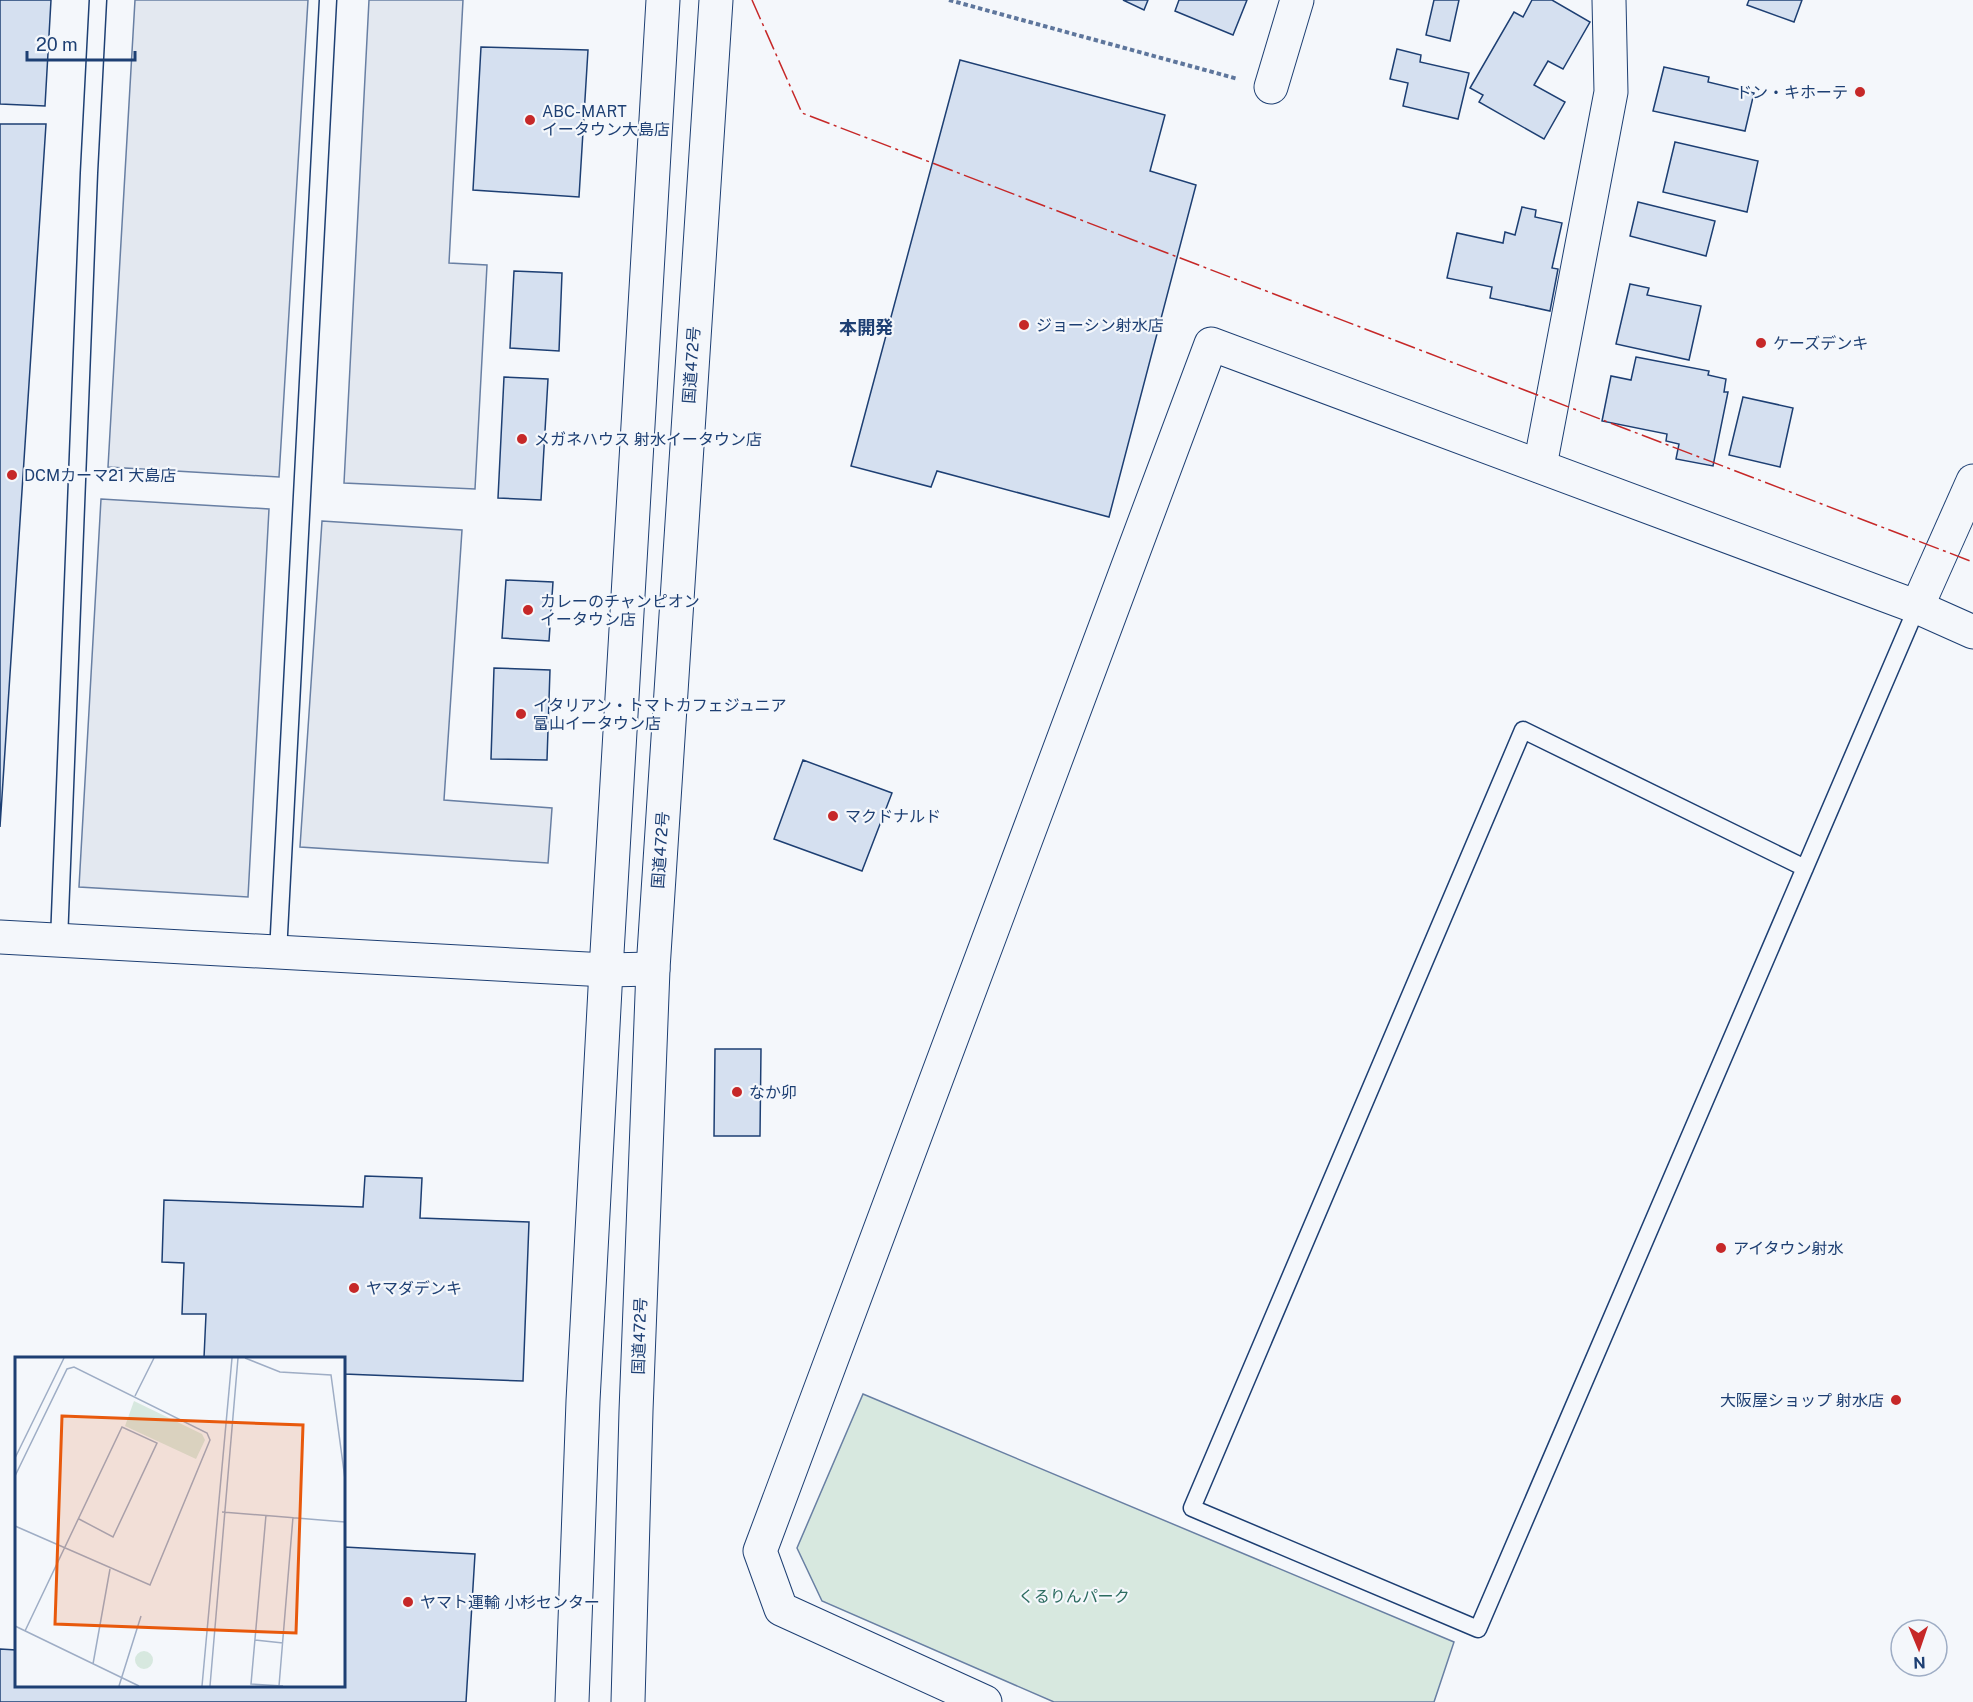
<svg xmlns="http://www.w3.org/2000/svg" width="1973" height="1702" font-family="'Public Sans','Noto Sans JP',sans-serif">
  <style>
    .green { fill: #d7e8df; stroke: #687fa3; stroke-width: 1.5 }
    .parking { fill: #e3e8f0; stroke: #687fa3; stroke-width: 1.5 }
    .building { fill: #d5e0f0; stroke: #1d3f73; stroke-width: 1.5 }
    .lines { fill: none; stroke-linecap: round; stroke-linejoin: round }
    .lane-casing { stroke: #1d3f73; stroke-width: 19 }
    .street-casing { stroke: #1d3f73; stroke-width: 35 }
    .secondary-casing { stroke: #1d3f73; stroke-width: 35 }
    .highway-casing { stroke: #1d3f73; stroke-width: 35 }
    .path { stroke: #5e769c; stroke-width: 4; stroke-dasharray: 4.5 3; stroke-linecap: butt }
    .lane { stroke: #f4f7fb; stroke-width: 16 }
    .street { stroke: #f4f7fb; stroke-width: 33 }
    .secondary { stroke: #f4f7fb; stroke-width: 33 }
    .highway { stroke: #f4f7fb; stroke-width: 33 }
    .power { stroke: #c62828; stroke-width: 1.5; stroke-dasharray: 21 4.5 3 4.5; stroke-linecap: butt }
    .poi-dot { fill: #c62828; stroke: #f4f7fb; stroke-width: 2 }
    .labels { text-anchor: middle; stroke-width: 4.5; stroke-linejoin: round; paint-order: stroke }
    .poi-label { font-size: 16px; fill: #1d3f73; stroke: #f4f7fb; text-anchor: start }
    .street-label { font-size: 16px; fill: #1d3f73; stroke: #f4f7fb }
    .park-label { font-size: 16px; fill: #2c6c60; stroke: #f4f7fb }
    .neighbourhood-label { font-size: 18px; font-weight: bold; fill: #1d3f73; stroke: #f4f7fb }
    .inset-road { fill: none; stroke: #9eadc5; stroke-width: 1.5 }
    .view { fill: #e8590c; fill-opacity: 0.15; stroke: #e8590c; stroke-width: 3 }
    .inset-edge { fill: none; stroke: #1d3f73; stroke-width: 3 }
  </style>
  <rect width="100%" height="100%" fill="#f4f7fb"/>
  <path class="green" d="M863,1394l591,248 -20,60h-380l-232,-101 -25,-53z"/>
  <g class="parking">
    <path d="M135,0h173l-29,477 -171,-10z"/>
    <path d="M369,0h94l-14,263 38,2 -12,224 -131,-6z"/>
    <path d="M101,499l168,10 -21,388 -169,-10z"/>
    <path d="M322,521l140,9 -18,270 108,8 -4,55 -248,-16z"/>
  </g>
  <g class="building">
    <path d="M0,0h51l-6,106 -45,-2z"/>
    <path d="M1123,0h25l-4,10z"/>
    <path d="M1179,0h68l-14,35 -58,-24z"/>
    <path d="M1434,0h25l-9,41 -24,-6z"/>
    <path d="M1532,0h20l38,22 -27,47 -15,-8 -14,24 31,17 -21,37 -65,-37 4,-7 -13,-7 44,-76 9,5z"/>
    <path d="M1749,0h53l-8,22 -47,-17z"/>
    <path d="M481,47l107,3 -9,147 -106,-7z"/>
    <path d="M1397,49l24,6 -1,7 49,11 -11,46 -55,-13 5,-23 -18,-4z"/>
    <path d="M960,60l205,55 -15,56 46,14 -87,332 -172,-46 -6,16 -80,-21z"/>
    <path d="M1664,67l45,10 -1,5 46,11 -9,38 -92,-20z"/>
    <path d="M0,124h46l-46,703z"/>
    <path d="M1675,142l83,19 -11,51 -84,-20z"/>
    <path d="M1638,202l77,19 -9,35 -76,-20z"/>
    <path d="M1522,207l14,3 -1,7 27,6 -10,45 6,1 -8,42 -60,-13 2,-11 -45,-9 10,-45 46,10 2,-11 10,3z"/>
    <path d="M514,271l48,2 -3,78 -49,-3z"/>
    <path d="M1630,284l19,4 -2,7 54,11 -12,54 -73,-16z"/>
    <path d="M1636,357l73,14 -1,4 18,4 -2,13h4l-15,74 -37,-7 3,-15 -13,-3 1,-7 -65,-13 9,-45 20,4z"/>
    <path d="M504,377l44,2 -7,121 -43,-2z"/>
    <path d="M1743,397l50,11 -13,59 -51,-12z"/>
    <path d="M506,580l47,2 -4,59 -47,-3z"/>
    <path d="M494,668l56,2 -3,90 -56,-1z"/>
    <path d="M803,760l89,33 -30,78 -88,-32z"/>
    <path d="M715,1049h46l-1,87h-46z"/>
    <path d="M365,1176l57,2 -2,40 109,4 -6,159 -179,-7v-16h-140l2,-44h-24l2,-51 -22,-1 2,-62 199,7z"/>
    <path d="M344,1547l131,7 -9,148h-466v-53l16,1v36h328z"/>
  </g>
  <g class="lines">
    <defs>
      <g id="lane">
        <path d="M1805,868l-282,-138 -331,778 286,121 439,-1022"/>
        <path d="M59,941l30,-768 9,-173"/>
        <path d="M278,953l50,-953"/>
      </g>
      <g id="street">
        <path d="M1271,87l26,-87"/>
        <path d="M1540,466l71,-374 -2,-92"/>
        <path d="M1917,607l56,-126"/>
        <path d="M985,1702l-204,-93 -21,-58 451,-1207 706,263 56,25"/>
      </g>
      <path id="secondary" d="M0,937l606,33 47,-1"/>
      <g id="highway">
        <path d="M572,1702l11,-301 23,-431 57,-970"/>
        <path d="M628,1702l8,-291 17,-442 63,-969"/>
      </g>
    </defs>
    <use href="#lane" class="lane-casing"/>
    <use href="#street" class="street-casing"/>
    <use href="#secondary" class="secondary-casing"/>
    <use href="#highway" class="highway-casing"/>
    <path class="path" d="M949,0l289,79"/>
    <use href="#lane" class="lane"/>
    <use href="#street" class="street"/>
    <use href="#secondary" class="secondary"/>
    <use href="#highway" class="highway"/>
    <path class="power" d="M752,0l50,113 1171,449"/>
  </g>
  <g class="poi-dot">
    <circle cx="1860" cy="92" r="6"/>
    <circle cx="530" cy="120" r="6"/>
    <circle cx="1024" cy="325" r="6"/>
    <circle cx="1761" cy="343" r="6"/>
    <circle cx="522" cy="439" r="6"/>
    <circle cx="12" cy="475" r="6"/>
    <circle cx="528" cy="610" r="6"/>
    <circle cx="521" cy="714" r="6"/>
    <circle cx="833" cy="816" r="6"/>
    <circle cx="737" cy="1092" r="6"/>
    <circle cx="1721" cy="1248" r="6"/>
    <circle cx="354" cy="1288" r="6"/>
    <circle cx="1896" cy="1400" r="6"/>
    <circle cx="408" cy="1602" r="6"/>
  </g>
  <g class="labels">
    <g class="poi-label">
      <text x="1848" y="98" text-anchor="end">ドン・キホーテ</text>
      <text x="542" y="117">ABC-MART<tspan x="542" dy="18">イータウン大島店</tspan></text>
      <text x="1036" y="331">ジョーシン射水店</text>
      <text x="1773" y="349">ケーズデンキ</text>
      <text x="534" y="445">メガネハウス 射水イータウン店</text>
      <text x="24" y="481">DCMカーマ21 大島店</text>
      <text x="540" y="607">カレーのチャンピオン<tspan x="540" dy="18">イータウン店</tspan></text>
      <text x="533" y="711">イタリアン・トマトカフェジュニア<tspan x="533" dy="18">富山イータウン店</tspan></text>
      <text x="845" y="822">マクドナルド</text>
      <text x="749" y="1098">なか卯</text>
      <text x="1733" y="1254">アイタウン射水</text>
      <text x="366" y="1294">ヤマダデンキ</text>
      <text x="1884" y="1406" text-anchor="end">大阪屋ショップ 射水店</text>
      <text x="420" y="1608">ヤマト運輸 小杉センター</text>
    </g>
    <g class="street-label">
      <text transform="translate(691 365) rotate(-86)" y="6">国道472号</text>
      <text transform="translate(660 850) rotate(-86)" y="6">国道472号</text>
      <text transform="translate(639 1336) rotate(-88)" y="6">国道472号</text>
    </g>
    <g class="park-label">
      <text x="1074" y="1602">くるりんパーク</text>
    </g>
    <g class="neighbourhood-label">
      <text x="866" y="334">本開発</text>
    </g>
  </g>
  <g transform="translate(15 1357)">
    <rect width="330" height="330" fill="#f4f7fb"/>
    <path d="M119,44l68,33 3,6 -9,19 -71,-33zM120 303a9 9 0 1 1 18 0a9 9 0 1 1-18 0Z" fill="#d7e8df"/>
    <path class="inset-road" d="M230,1l35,14 51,3 14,104M120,39l19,-38M0,101l49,-100M0,119l52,-107 7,-2 133,66 3,7 -60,145 -135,-59M207,155l123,10M251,158l-15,169 32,2M0,269l124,60M10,274l97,-204 35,16 -44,94 -34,-18M240,283l28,3M78,307l17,-95M104,329l22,-70M187,329l30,-328M195,329l28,-328M264,329l14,-169"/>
    <path class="view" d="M47,59l241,9 -7,208 -241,-9z"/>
    <rect width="330" height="330" class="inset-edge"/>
  </g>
  <g transform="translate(1919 1648) rotate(178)"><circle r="28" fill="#f4f7fb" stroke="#9eadc5" stroke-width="1.5"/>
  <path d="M0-4.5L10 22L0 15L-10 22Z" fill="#c62828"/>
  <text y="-9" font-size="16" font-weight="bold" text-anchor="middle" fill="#1d3f73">N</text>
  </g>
  <path d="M27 51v9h108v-9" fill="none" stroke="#1d3f73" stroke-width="3"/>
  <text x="36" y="51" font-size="18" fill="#1d3f73" stroke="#f4f7fb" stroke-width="4.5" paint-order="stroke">20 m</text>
</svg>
